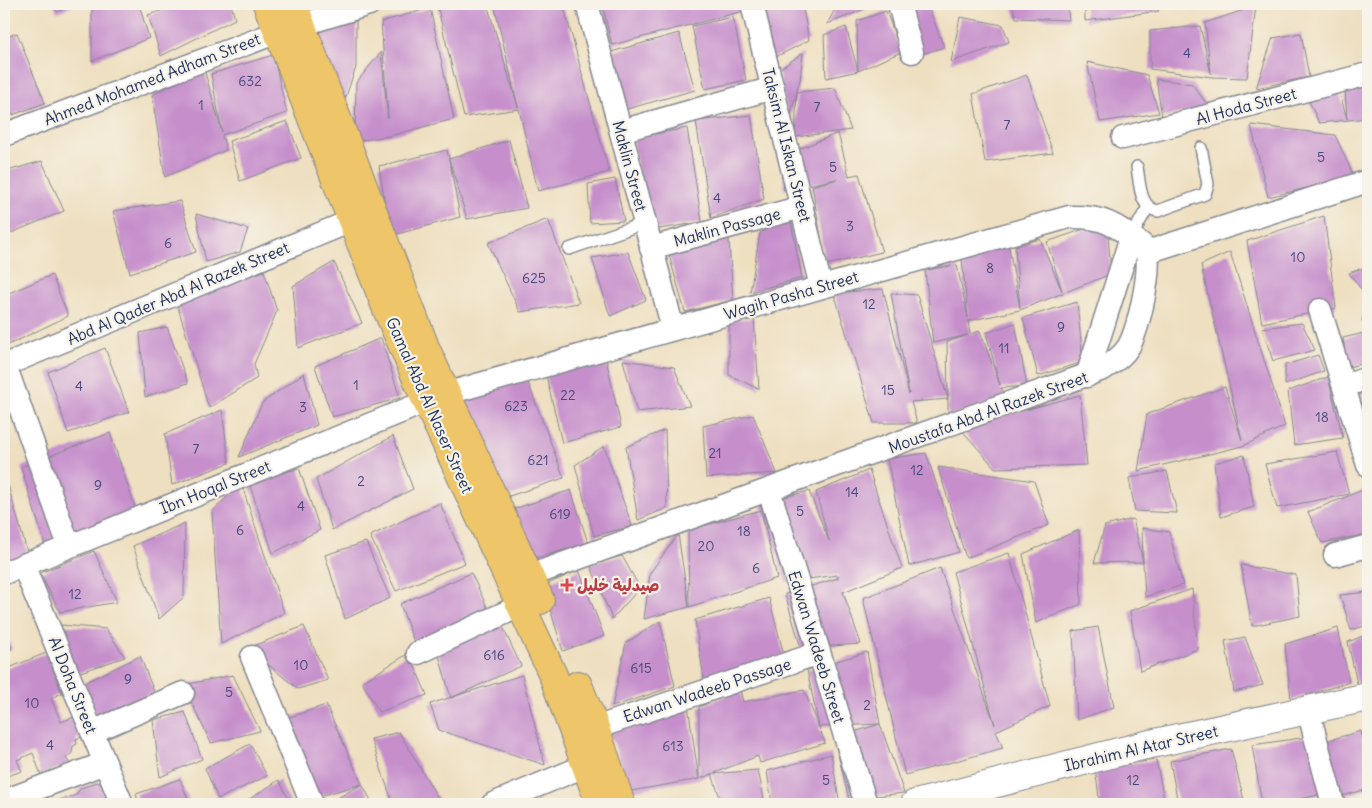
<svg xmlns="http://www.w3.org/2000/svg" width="1372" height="808" font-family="Delius,'Playpen Sans Arabic',sans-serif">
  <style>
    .building { fill: #c68fcc }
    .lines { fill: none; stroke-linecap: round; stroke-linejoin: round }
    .service-casing { stroke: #84878f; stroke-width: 14 }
    .minor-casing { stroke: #84878f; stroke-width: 25 }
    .tertiary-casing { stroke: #84878f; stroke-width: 30 }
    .primary-casing { stroke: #84878f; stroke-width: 30 }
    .service { stroke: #fff; stroke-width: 11 }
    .minor { stroke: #fff; stroke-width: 22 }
    .tertiary { stroke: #fff; stroke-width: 28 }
    .primary { stroke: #eec569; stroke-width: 28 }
    .health-dot { fill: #e0444e; stroke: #f7f3e8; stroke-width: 2 }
    .labels { text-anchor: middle; stroke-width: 4.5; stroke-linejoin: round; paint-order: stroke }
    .number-label { font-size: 14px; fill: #46477a }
    .street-label { font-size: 16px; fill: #1b2f5e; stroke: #f7f3e8 }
    .health-label { font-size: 16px; font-weight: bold; fill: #be3a42; stroke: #f7f3e8; text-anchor: start }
  </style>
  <rect width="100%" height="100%" fill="#f7f3e8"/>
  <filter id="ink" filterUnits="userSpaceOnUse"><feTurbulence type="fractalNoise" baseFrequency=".02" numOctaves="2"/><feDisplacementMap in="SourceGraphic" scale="10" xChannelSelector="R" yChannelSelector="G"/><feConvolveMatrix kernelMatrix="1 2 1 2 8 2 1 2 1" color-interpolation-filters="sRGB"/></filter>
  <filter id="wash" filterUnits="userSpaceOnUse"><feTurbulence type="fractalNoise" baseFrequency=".0096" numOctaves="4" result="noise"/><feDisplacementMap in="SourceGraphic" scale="20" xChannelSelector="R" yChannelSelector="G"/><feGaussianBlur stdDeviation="1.12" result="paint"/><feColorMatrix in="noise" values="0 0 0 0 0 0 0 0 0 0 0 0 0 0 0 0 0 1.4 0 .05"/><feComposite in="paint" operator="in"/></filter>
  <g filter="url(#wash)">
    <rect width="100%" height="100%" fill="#eedfc0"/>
    <g id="blocks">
      <g class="building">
        <path d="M53,4h26l-22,8z"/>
        <path d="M92,4h47l10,34 -57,23z"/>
        <path d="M181,4h50l4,15 -74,37 -13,-41z"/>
        <path d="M302,4h40l-36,12z"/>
        <path d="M442,4h45l31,103 -24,-103h69l46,168 -71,19 -19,-82 -55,8 -27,-112z"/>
        <path d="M602,4h140l2,7 -132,34z"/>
        <path d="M752,4h50l7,36 -43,22z"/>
        <path d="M838,4h40l-51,20z"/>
        <path d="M921,4h6l17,43 -25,8 -9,-47z"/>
        <path d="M1012,4h55l2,16 -53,-2z"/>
        <path d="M1085,4h71l3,7 -74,10z"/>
        <path d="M1256,6l-9,72 -35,-1 -62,-8v-38l50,-5 11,48 -6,-51z"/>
        <path d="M430,8l24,111 -65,17 -34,5 1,-58 25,-31 7,66 -7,-96z"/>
        <path d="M886,11l15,41 -43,19 -1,-50z"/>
        <path d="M733,17l13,63 -41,9 -13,-63z"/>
        <path d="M960,17l43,8 6,17 -58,20z"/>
        <path d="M356,21v46l-13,38 -27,-74z"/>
        <path d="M846,27l12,44 -32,7 -2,-43z"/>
        <path d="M17,33l28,70 -41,15v-80z"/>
        <path d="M679,33l16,57 -68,19 -16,-57z"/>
        <path d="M1301,33l8,44 -53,11 17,-50z"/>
        <path d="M803,53l-3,27 -11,40 -11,-50z"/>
        <path d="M273,55l14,58 -65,22 4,15 -61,27 -13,-82 52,-26 18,63 -11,-58z"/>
        <path d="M1087,62l60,13 12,38 -59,9z"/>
        <path d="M1027,75l26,78 -68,9 -12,-68z"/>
        <path d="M1156,79l36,5 18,24 -48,9z"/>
        <path d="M1368,82v36l-49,5 -11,-24 30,-12 9,32 -2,-30z"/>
        <path d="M835,88l16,42 -56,7 2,-45z"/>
        <path d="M751,115l13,84 -53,19 -15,-97z"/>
        <path d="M287,121l14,37 -61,23 -11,-40z"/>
        <path d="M1251,125l84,10 19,42 -86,20z"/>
        <path d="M687,128l15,94 -55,9 -14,-93z"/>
        <path d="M838,133l11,43 10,-2 23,78 -56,13 -14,-79 25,-7 -53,11 -2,-34z"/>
        <path d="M509,140l18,68 -60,11 -18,-60 11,58 -70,19 -11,-70 68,-16 2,9z"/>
        <path d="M42,161l22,50 -60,25v-64z"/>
        <path d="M615,179l9,42 -34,2 -2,-39z"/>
        <path d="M180,201l16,51 -66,21 -17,-62z"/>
        <path d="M196,214l52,15 -8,23 -34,10z"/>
        <path d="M1324,216l12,92 -74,15 -15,-82z"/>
        <path d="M790,217l12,61 -52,14 10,-59z"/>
        <path d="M548,219l31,84 -59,9 -32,-69z"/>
        <path d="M1107,221l4,53 -91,36 -52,11 2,13 10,-3 20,54 -14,-52 29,-10 12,63 -26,2 4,10 -57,18v-17l-37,3 6,21h-43l-40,-130 49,-4 26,105 -18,-101 26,2 31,104 -1,-57 21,-7 -35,8 -8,-73 32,-5 11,53 -6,-59 46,-17 12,66 -5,-62 25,-7 22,52 -15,-49z"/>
        <path d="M728,227l5,73 -48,12 -16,-57z"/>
        <path d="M628,252l18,48 -36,16 -18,-58z"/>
        <path d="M1230,252l55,174 -42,20 -105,25 9,-57 78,-27 17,53 -41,-175z"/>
        <path d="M334,262l28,61 -64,25 -5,-62z"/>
        <path d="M1368,266v22l-7,1 -12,-16z"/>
        <path d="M264,271l13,40 -23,53 3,14 -48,30 -33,-107z"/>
        <path d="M52,275l16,41 -60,29 -4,-19v-31z"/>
        <path d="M1367,292l1,30 -6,-1z"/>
        <path d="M1077,302l6,60 -45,14 -15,-58z"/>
        <path d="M754,318l5,71 -30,-14v-55z"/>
        <path d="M1302,323l13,27 -42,11 -11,-33z"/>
        <path d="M167,327l21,56 -43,14 -5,-64z"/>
        <path d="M1368,332v31l-21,4 -4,-29z"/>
        <path d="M381,338l19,60 -68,19 -17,-51z"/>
        <path d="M105,348l24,64 -61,21 -20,-61z"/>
        <path d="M605,354l16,73 -59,16 -17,-72z"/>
        <path d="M1318,355l6,16 -39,14v-20z"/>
        <path d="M623,360l51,7 16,39 -53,6z"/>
        <path d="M304,373l13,52 -78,32 23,-54z"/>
        <path d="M526,377l38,101 -61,20 -44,-99z"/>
        <path d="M1328,377l15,61 -49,7 -6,-54z"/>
        <path d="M1368,392v37l-12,-34z"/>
        <path d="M1080,395l7,70 -92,3 -35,-40z"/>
        <path d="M222,410l7,53 -57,22 -7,-51z"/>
        <path d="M753,415l24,58 -71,5 -3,-52z"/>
        <path d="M665,430l2,78 -29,12 -12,-73z"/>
        <path d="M110,433l26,77 -91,35 -24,-78z"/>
        <path d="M393,436l20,53 -81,41 -16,-51z"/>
        <path d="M604,446l28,80 -38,10 -19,-71z"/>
        <path d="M1337,452l12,42 -72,14 -12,-44z"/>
        <path d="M926,453l33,99 -50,14 -22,-107z"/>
        <path d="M1244,455l10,52 -33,10 -7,-54z"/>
        <path d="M938,467l96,14 15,44 -83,33z"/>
        <path d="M299,468l21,62 -47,23 -24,-70z"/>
        <path d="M869,470l33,98 -59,24 18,52 -60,4 -16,-54 53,-16v-3l-52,7 -26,-79 49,-12 20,50 -13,-49z"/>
        <path d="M4,471l24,84 -24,11z"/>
        <path d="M1167,471l10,42 -42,-2 -6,-33z"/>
        <path d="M241,483l43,130 -63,31 -9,-132z"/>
        <path d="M571,490l17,53 -52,15 -22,-49z"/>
        <path d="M1363,490l5,20v24l-46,9 -14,-31z"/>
        <path d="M440,503l25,60 -69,28 -26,-55z"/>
        <path d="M761,510l16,68 -88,29 -1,-77z"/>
        <path d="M1133,519l10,43 -1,-34 27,4 14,53 -38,12 -2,-35 -49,1 11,-37z"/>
        <path d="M185,523l-1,74 -25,22 -26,-73z"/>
        <path d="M1079,530l2,74 -45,19 -13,-69z"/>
        <path d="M678,534l11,73 -45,12 6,-46z"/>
        <path d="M366,542l24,56 -45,21 -20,-64z"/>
        <path d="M94,551l23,51 -57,10 -20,-39z"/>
        <path d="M1009,553l41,153 -54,25 7,17 -98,27 -42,-177 77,-30 55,157 -42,-153z"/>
        <path d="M622,556l18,32 -28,31 -22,-55z"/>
        <path d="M1241,565l55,10 4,41 -48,10z"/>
        <path d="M579,570l25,66 -41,15 -20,-65z"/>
        <path d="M471,573l19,40 -72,40 -18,-49z"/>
        <path d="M1192,589l6,60 -58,22 -10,-60z"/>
        <path d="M1368,592v33l-17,5 -11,-35z"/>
        <path d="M769,598l15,57 -80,24 -9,-59z"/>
        <path d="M500,621l21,45 -70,32 -13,-46z"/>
        <path d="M660,621l15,65 -63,21 14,-64z"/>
        <path d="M61,625l45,4 19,28 -50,17z"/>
        <path d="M4,626l8,23 -8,3z"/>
        <path d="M304,626l24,54 -30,9 -50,-41z"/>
        <path d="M1098,627l16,80 -37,13 -4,-89z"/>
        <path d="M1338,628l11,54 -58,18 -6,-56z"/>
        <path d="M1368,634v47l-11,3 -9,-42z"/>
        <path d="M1245,637l18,48 -29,7 -9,-51z"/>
        <path d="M867,652l13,72 -61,3 6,16 -65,20 -2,-7 -46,18 46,-4 7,34h-43l-10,-30 -13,5 -68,12 -22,-61 79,-24 11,73v-72l41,-17 3,12 61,-12 15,37 -12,-57z"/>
        <path d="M46,653l16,40 -11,5 10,24 18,-7 7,20 -10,4 1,5 -4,2 -1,7 -6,5 4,6 -29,11 -8,-22 -16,7 5,11 -18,6v-107z"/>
        <path d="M409,653l18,42 -48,17 -17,-30z"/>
        <path d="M140,656l14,36 -56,27 -14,-36z"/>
        <path d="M233,675l27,56 -49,12 -28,-58z"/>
        <path d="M522,675l23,90 -106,-35 -9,-26z"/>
        <path d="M326,705l36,79 -53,15 -31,-78z"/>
        <path d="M185,712l17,47 -42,18 -7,-57z"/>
        <path d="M880,724l24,69 -55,6 -15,-61z"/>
        <path d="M1361,731l7,39v19l-30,8 -12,-56z"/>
        <path d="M399,732l39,66 -10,6h-35l-22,-65z"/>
        <path d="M1308,737l15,57 -45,10h-16l-10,-59z"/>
        <path d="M250,744l17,32 -49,23 -13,-31z"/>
        <path d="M1231,749l14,55h-67l-8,-43z"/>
        <path d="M831,754l9,50h-68l-5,-33z"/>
        <path d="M1156,760l9,44h-65l-5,-36z"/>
        <path d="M180,779l10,25h-51l-3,-10z"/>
        <path d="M279,780l12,24h-49z"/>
        <path d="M97,782l12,6 8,16h-69l28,-9 5,-7z"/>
        <path d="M362,784l11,20h-46z"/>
      </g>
    </g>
  </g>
  <g filter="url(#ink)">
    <use href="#blocks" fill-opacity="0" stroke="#84878f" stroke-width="1"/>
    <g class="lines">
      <defs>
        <g id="service">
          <path d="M1137,167c3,16 2,41 21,44l47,-17 3,-10 -7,-36"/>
          <path d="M1131,237l17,-30"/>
          <path d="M569,249l76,-26"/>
        </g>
        <g id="minor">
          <path d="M587,4l86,325"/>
          <path d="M752,4l69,283"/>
          <path d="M899,4l13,48"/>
          <path d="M621,131l152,-43"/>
          <path d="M4,135l274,-103 91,-28"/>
          <path d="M1123,138l245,-64"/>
          <path d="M651,248l151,-41"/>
          <path d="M1147,252l221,-71"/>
          <path d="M1320,310l48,155"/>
          <path d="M4,362l65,184"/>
          <path d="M5,365l346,-144"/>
          <path d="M1087,376l44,-139"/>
          <path d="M1344,386l24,-8"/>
          <path d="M769,490l97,314"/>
          <path d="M1335,555l33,-9"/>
          <path d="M23,565l99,239"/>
          <path d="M4,573l441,-179 624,-177c26,-1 41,4 61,19 5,4 12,7 15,12 9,17 -7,81 -16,98 -6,10 -16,17 -26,23l-574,207"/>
          <path d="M418,653l104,-48"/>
          <path d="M252,657l60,147"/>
          <path d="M1308,710l25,94"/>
          <path d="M595,728l224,-75"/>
          <path d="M92,732l91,-39"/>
          <path d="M4,801l101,-38"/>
          <path d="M493,804l94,-39"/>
        </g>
        <path id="tertiary" d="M915,804l231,-59 222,-48"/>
        <g id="primary">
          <path d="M267,4l119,303 40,93 127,275 47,129"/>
          <path d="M293,4l132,343 115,253"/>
          <path d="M578,685l17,43 26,76"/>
        </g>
      </defs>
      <use href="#service" class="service-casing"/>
      <use href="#minor" class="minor-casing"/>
      <use href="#tertiary" class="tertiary-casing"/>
      <use href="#primary" class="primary-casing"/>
      <use href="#service" class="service"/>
      <use href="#minor" class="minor"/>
      <use href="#tertiary" class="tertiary"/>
      <use href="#primary" class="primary"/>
    </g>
  </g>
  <path class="health-dot" d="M564.5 577.5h5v5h5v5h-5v5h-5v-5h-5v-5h5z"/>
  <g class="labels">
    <g class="number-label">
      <text x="1187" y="58">4</text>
      <text x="250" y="86">632</text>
      <text x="201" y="110">1</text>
      <text x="817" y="112">7</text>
      <text x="1007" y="130">7</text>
      <text x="1321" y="162">5</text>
      <text x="833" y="172">5</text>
      <text x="717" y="203">4</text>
      <text x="850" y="231">3</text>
      <text x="168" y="248">6</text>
      <text x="1298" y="262">10</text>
      <text x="990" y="273">8</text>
      <text x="534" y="283">625</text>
      <text x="869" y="309">12</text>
      <text x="1061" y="332">9</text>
      <text x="1004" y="353">11</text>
      <text x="356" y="390">1</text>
      <text x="79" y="391">4</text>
      <text x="888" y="395">15</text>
      <text x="568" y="400">22</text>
      <text x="516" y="411">623</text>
      <text x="303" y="412">3</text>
      <text x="1322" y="422">18</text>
      <text x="196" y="454">7</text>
      <text x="715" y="458">21</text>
      <text x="538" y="465">621</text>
      <text x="917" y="475">12</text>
      <text x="361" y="486">2</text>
      <text x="98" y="490">9</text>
      <text x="852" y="497">14</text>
      <text x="301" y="511">4</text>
      <text x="800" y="516">5</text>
      <text x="560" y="519">619</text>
      <text x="240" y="535">6</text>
      <text x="744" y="536">18</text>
      <text x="706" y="551">20</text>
      <text x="756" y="573">6</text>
      <text x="75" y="599">12</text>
      <text x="494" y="660">616</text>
      <text x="301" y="670">10</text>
      <text x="641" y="673">615</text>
      <text x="128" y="684">9</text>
      <text x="229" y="697">5</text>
      <text x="32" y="708">10</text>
      <text x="867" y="710">2</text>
      <text x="50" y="750">4</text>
      <text x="673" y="751">613</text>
      <text x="826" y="785">5</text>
      <text x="1133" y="785">12</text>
    </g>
    <g class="street-label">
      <text transform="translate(152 79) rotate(-21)" y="6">Ahmed Mohamed Adham Street</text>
      <text transform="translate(1246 106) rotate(-15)" y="6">Al Hoda Street</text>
      <text transform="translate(787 145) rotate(76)" y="6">Taksim Al Iskan Street</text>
      <text transform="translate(630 166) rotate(75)" y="6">Maklin Street</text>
      <text transform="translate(727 227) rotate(-15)" y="6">Maklin Passage</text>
      <text transform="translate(178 293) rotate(-23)" y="6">Abd Al Qader Abd Al Razek Street</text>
      <text transform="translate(791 295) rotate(-16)" y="6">Wagih Pasha Street</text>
      <text transform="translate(430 405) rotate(66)" y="6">Gamal Abd Al Naser Street</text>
      <text transform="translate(988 412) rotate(-20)" y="6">Moustafa Abd Al Razek Street</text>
      <text transform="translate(215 487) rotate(-22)" y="6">Ibn Hoqal Street</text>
      <text transform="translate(817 647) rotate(73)" y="6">Edwan Wadeeb Street</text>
      <text transform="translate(73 685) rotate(68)" y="6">Al Doha Street</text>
      <text transform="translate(707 690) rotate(-18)" y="6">Edwan Wadeeb Passage</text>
      <text transform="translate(1141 748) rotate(-13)" y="6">Ibrahim Al Atar Street</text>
    </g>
    <g class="health-label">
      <text x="577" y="591">صيدلية خليل</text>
    </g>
  </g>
  <rect width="1372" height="808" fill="none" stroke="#f7f3e8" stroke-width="20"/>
</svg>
